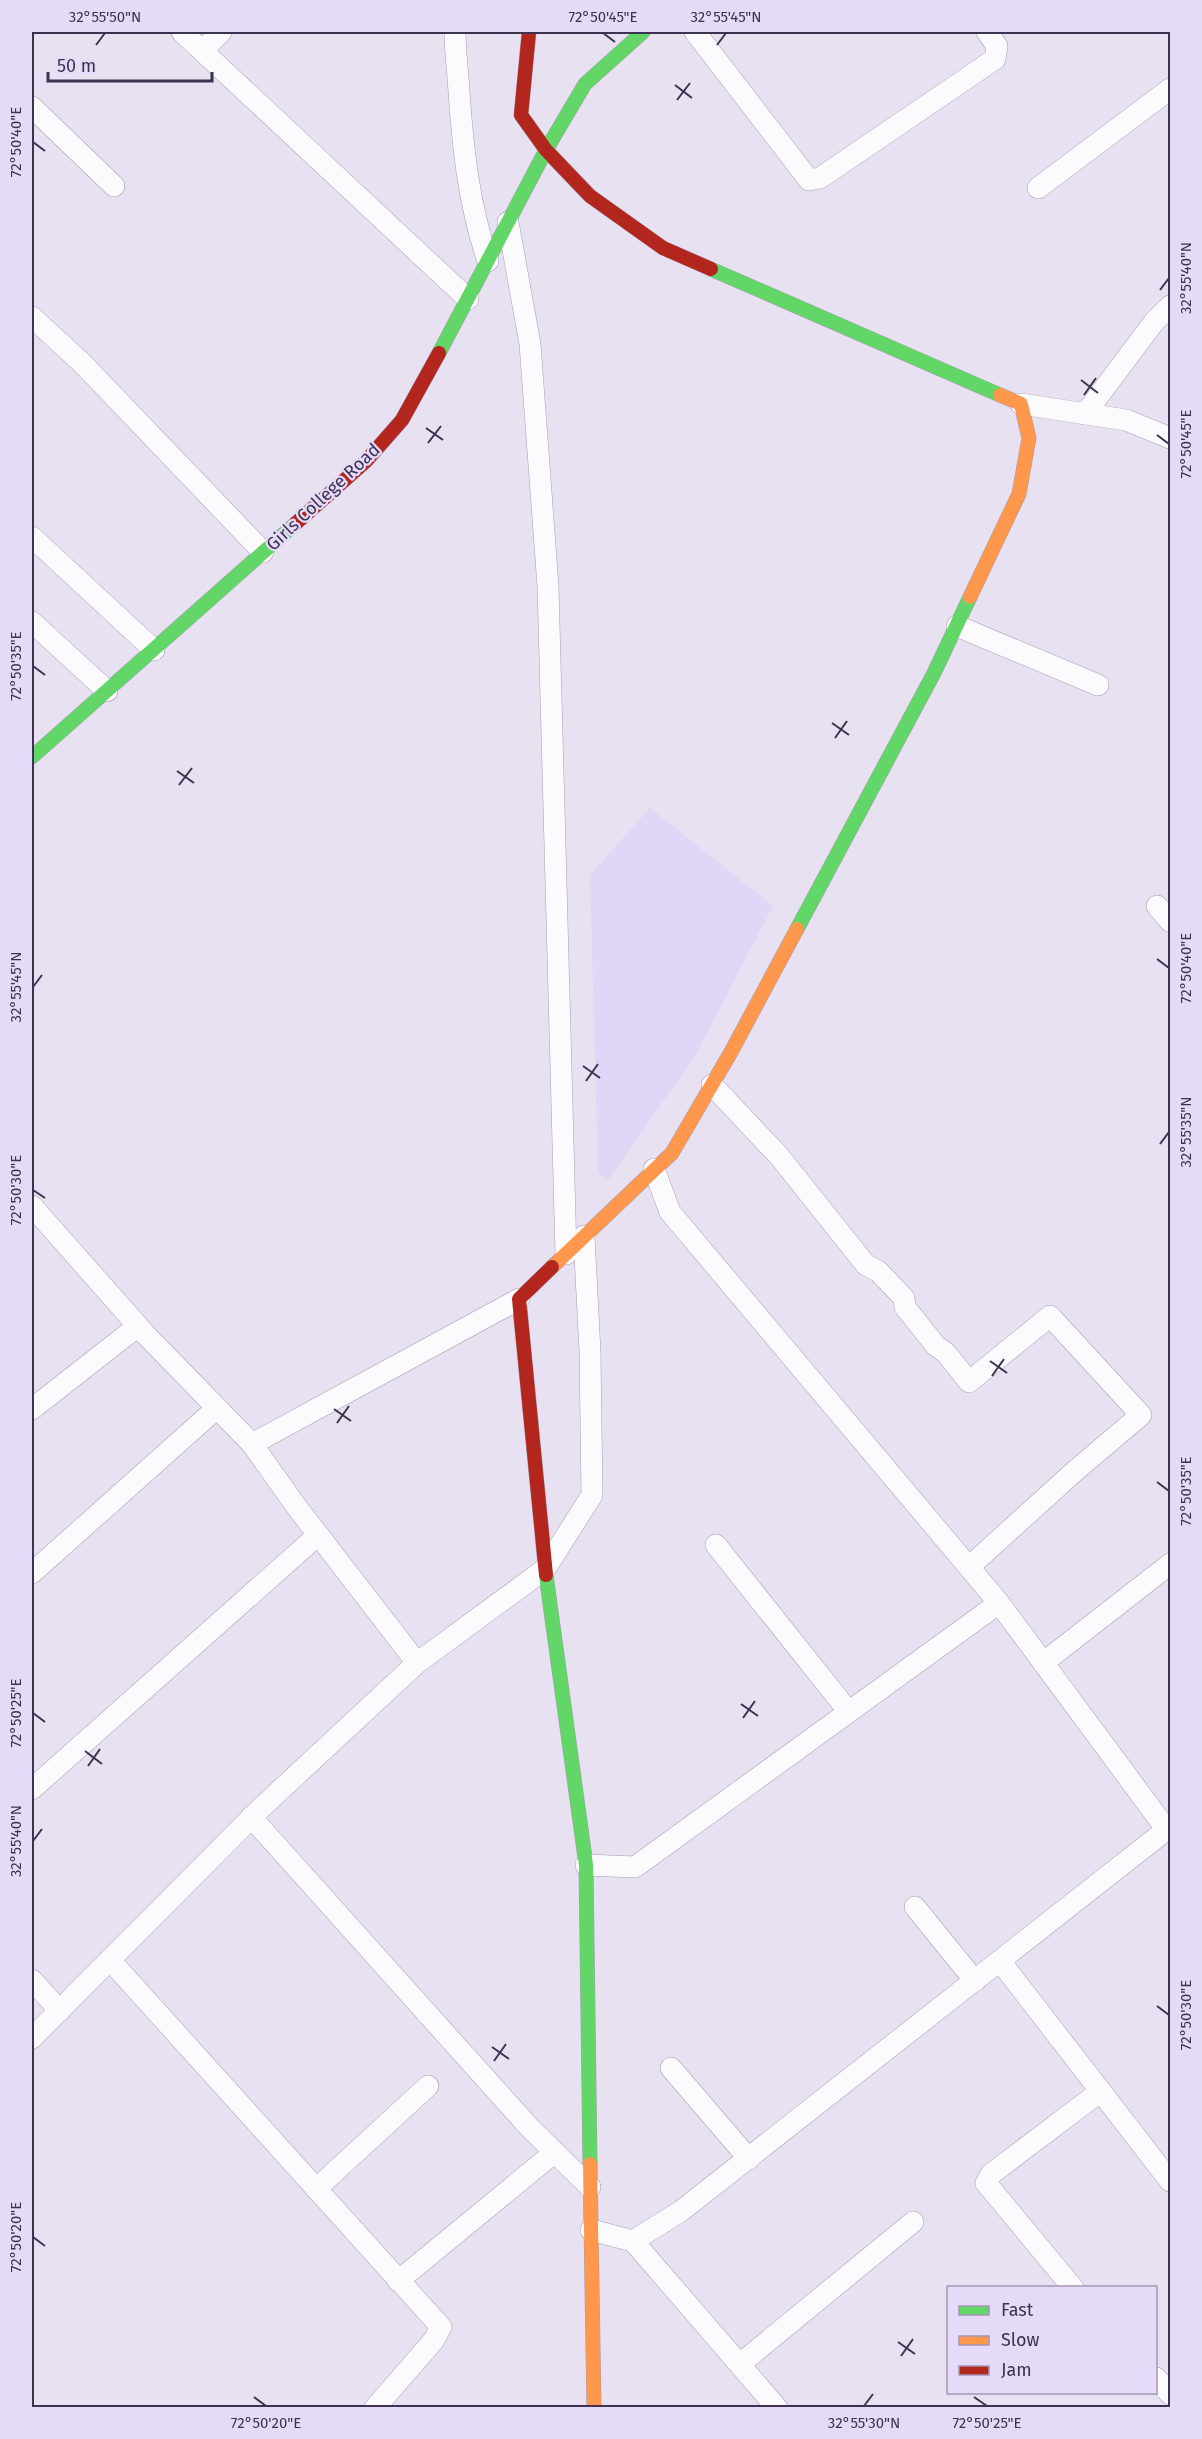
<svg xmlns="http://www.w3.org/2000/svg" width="1202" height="2439" font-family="'Fira Sans',sans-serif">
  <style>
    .built { fill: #e2d6f8 }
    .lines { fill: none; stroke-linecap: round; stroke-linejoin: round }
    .street-casing { stroke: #a79fb3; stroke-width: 22 }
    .fast-casing { stroke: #a79fb3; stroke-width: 15 }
    .slow-casing { stroke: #a79fb3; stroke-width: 15 }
    .jam-casing { stroke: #a79fb3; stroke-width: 15 }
    .street { stroke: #fbfafd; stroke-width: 21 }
    .fast { stroke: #63d668; stroke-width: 14 }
    .slow { stroke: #ff974d; stroke-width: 14 }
    .jam { stroke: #b3261e; stroke-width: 14 }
    .ticks { fill: none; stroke: #3d324f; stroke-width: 2 }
    .labels { text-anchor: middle; stroke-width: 4.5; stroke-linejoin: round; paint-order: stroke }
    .street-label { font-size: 18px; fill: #3d324f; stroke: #e5dbf8 }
    .neatline { fill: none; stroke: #3d324f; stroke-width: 2 }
    .ticks-label { font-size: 15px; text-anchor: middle; fill: #3d324f }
  </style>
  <rect width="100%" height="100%" fill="#e7e1f2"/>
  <path class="built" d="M650,808l123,98 -78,150 -87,124 -10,-7 -8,-298z"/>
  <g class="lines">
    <defs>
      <g id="street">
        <path d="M182,32l286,267"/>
        <path d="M455,32c0,19 3,40 4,60 4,57 10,114 29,169"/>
        <path d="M695,32l114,148 11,-2 175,-119 2,-13 -10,-14"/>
        <path d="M203,50l18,-18"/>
        <path d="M32,107l82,79"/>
        <path d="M1038,188l132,-99"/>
        <path d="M508,222l22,122 18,242 18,668"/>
        <path d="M32,317l50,46 181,189"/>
        <path d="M1021,404l105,16 44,18"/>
        <path d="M1085,414l69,-92 16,-16"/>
        <path d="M32,537l122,113"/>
        <path d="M32,622l75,69"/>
        <path d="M957,626l141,59"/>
        <path d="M1157,906l13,15"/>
        <path d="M712,1085l67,71 87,109 12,6 26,27 1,9 31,39 10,7 23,29 81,-66 91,99 -66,56 -106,96"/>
        <path d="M32,1206l113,128 107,110 44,62 121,157"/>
        <path d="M32,1409l106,-83"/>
        <path d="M252,1444l267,-145"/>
        <path d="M716,1545l133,167"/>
        <path d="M32,1573l185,-165"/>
        <path d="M999,1603l168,227"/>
        <path d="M1043,1663l127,-99"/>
        <path d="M32,1789l286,-254"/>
        <path d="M251,1817l278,310 61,60"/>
        <path d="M586,1865l49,2 364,-264 -329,-391 -16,-43"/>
        <path d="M915,1907l60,74"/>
        <path d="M110,1960l331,367 -7,13 -59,68"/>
        <path d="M1000,1961l170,220"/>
        <path d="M32,1980l28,31"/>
        <path d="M32,2038l230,-231 155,-144 128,-94 47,-74 -2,-143 -6,-116"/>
        <path d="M671,2068l78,91"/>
        <path d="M316,2189l112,-103"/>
        <path d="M591,2230l42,11 48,-30 489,-384"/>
        <path d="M633,2241l144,167"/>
        <path d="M398,2281l157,-129"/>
        <path d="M1073,2288l-87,-105 5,-9 110,-83"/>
        <path d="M740,2364l173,-142"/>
        <path d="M1156,2378l14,16"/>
      </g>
      <g id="fast">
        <path d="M711,269l289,126"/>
        <path d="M439,353l107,-203 39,-66 58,-52"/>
        <path d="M32,757l263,-233"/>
        <path d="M797,929l137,-256 36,-76"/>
        <path d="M546,1575l40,290 4,299"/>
      </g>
      <g id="slow">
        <path d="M970,597l49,-103 10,-56 -8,-34 -21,-9"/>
        <path d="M552,1267l120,-114 59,-101 66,-123"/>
        <path d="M590,2164l4,244"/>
      </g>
      <g id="jam">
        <path d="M529,32l-8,83 25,35 44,46 73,52 48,21"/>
        <path d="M295,524l71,-63 36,-41 37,-67"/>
        <path d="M546,1575l-27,-276 33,-32"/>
      </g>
    </defs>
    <use href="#street" class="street-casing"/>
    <use href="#fast" class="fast-casing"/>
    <use href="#slow" class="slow-casing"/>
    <use href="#jam" class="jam-casing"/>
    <use href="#street" class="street"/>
    <use href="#fast" class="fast"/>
    <use href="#slow" class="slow"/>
    <use href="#jam" class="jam"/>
  </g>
  <path class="ticks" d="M603,33l12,9M96,45l9,-12M717,45l9,-12M675,85l17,13M677,100l13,-17M33,142l12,9M1160,290l9,-12M1081,380l17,13M1084,395l12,-17M426,428l17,12M1157,435l12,9M428,443l13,-17M33,666l12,9M832,723l17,12M835,738l12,-17M177,771l17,12M179,785l13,-17M1157,959l12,9M33,987l9,-12M583,1066l17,12M586,1081l12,-17M1160,1144l9,-12M33,1190l12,8M990,1361l17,12M992,1376l12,-17M334,1409l17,12M337,1423l12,-17M1157,1482l12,9M741,1704l17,12M33,1713l12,9M743,1718l12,-17M85,1751l17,13M88,1766l12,-17M33,1841l9,-12M1157,2006l12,9M492,2047l17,12M494,2061l12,-17M33,2237l12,9M898,2342l17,12M901,2356l12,-17M254,2397l12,9M974,2397l13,9M864,2406l9,-12"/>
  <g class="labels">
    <g class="street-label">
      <text transform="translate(323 497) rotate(-43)" y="6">Girls College Road</text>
    </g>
  </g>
  <rect width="1202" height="2439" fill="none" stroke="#e5dbf8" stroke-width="66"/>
  <rect x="947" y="2286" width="210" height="108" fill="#e5dbf8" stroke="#a297b4" stroke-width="1.5"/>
  <rect x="959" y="2306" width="30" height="9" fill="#63d668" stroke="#a297b4" stroke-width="1.5"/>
  <text x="1001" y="2316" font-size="18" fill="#3d324f">Fast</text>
  <rect x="959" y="2336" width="30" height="9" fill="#ff974d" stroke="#a297b4" stroke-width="1.5"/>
  <text x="1001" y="2346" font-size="18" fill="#3d324f">Slow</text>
  <rect x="959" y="2366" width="30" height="9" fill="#b3261e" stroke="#a297b4" stroke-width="1.5"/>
  <text x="1001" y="2376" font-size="18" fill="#3d324f">Jam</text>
  <path d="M48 72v9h164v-9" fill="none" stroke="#3d324f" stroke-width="3"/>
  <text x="57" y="72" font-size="18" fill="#3d324f" stroke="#e5dbf8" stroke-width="4.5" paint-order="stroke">50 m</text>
  <rect x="33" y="33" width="1136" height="2373" class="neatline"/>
  <g class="ticks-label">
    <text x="105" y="22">32°55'50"N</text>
    <text x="603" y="22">72°50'45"E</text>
    <text x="726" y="22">32°55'45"N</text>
    <text transform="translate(16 142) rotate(-90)" y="5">72°50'40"E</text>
    <text transform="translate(1186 278) rotate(-90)" y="5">32°55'40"N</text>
    <text transform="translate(1186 444) rotate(-90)" y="5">72°50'45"E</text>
    <text transform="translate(16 666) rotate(-90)" y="5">72°50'35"E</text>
    <text transform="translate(1186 968) rotate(-90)" y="5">72°50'40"E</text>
    <text transform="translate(16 987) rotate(-90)" y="5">32°55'45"N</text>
    <text transform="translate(1186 1132) rotate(-90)" y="5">32°55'35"N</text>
    <text transform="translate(16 1190) rotate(-90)" y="5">72°50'30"E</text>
    <text transform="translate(1186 1491) rotate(-90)" y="5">72°50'35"E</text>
    <text transform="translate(16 1713) rotate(-90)" y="5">72°50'25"E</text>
    <text transform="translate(16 1841) rotate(-90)" y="5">32°55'40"N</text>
    <text transform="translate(1186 2015) rotate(-90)" y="5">72°50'30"E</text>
    <text transform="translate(16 2237) rotate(-90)" y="5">72°50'20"E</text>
    <text x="266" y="2428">72°50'20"E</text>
    <text x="864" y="2428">32°55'30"N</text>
    <text x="987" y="2428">72°50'25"E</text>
  </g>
</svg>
